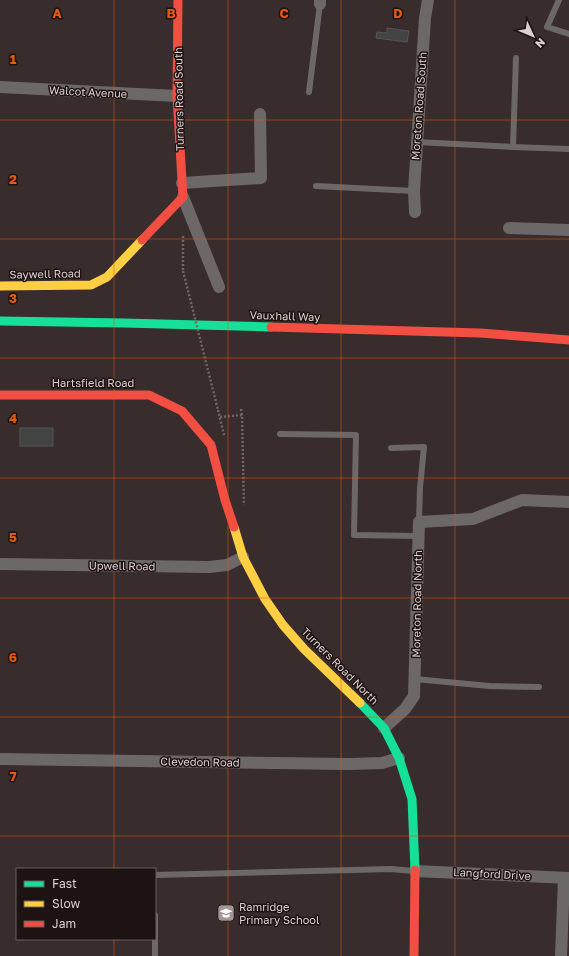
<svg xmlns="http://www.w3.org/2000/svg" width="569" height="956" font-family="'Golos Text',sans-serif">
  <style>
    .building { fill: #424343; stroke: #555 }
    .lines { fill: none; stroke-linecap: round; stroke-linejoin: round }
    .path { stroke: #6e6868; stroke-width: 2.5; stroke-dasharray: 2 2; stroke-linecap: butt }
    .lane { stroke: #6d6868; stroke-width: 6 }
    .street { stroke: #6d6868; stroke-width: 12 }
    .fast { stroke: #16e098; stroke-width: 9 }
    .slow { stroke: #ffcf43; stroke-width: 9 }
    .jam { stroke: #f24e42; stroke-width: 9 }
    .path-bridge { stroke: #6e6868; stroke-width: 2.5; stroke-dasharray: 2 2; stroke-linecap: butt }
    .grid { fill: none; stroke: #e8590c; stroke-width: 1; stroke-opacity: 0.55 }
    .labels { text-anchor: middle; stroke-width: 3; stroke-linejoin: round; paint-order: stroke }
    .street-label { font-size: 11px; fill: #decfcf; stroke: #1d1313 }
    .poi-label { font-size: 11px; fill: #decfcf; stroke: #1d1313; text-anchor: start }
    .grid-label { font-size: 13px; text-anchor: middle; font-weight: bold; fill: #e8590c; stroke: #1d1313; stroke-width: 3; stroke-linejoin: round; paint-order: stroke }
  </style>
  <rect width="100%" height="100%" fill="#382c2c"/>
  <g class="building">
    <path d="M387,28l22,3 -2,11 -31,-4 1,-6 10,1z"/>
    <rect x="20" y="428" width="33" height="18"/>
  </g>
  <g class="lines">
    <g class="path">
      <path d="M183,236v35"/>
      <path d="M241,409l1,6 2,90"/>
      <path d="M218,410l6,25"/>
      <path d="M220,417l22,-2"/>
    </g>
    <g class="lane">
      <path d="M559,0l-12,27 22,7"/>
      <path d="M309,92l11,-88"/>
      <path d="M417,142l96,5 3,-89"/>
      <path d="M513,147l56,2"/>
      <path d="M316,186l98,5"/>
      <path d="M280,434l76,1 -2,100 64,1"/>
      <path d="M391,448l33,-1 -4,41 -1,34"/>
      <path d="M415,679l74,7 50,1"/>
      <path d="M155,875l236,-6 23,2"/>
      <path d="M155,915v41"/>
    </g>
    <g class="street">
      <path d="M320,4v-4"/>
      <path d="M0,87l177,9"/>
      <path d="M182,183l79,-5 -1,-64"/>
      <path d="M183,197l36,90"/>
      <path d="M415,212l-1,-21 11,-173 3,-18"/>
      <path d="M509,228l60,2"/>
      <path d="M0,564l209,3 18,-2 16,-8"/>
      <path d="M384,728l21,-19 9,-13 5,-174 54,-3 49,-19 47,2"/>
      <path d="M0,759l350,5 32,-1 17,-5"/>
      <path d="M415,871l154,7"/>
      <path d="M561,956l3,-78"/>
    </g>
    <g class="fast">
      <path d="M0,321l124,2 147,4"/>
      <path d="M360,703l24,25 15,30 13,41 3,71"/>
    </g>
    <g class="slow">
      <path d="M0,286l91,-1 16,-8 35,-37"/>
      <path d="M234,527l9,30 22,42 18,26 21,24 56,54"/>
    </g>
    <g class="jam">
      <path d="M142,240l41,-43 -6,-101 1,-96"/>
      <path d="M271,327l209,6 89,7"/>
      <path d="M0,395h149l33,16 29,34 14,55 9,27"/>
      <path d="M414,956l1,-86"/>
    </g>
    <path class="path-bridge" d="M183,271l35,139"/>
  </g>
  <path class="grid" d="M114,0v869M228,0v956M341,0v956M455,0v956M0,120h569M0,239h569M0,358h569M0,478h569M0,598h569M0,717h569M0,836h569M114,939v17"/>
  <defs>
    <symbol id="school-square" viewBox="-11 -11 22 22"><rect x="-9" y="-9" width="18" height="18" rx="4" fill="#a49696" stroke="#1d1313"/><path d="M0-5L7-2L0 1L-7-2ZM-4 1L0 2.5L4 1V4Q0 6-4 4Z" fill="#fff"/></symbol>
  </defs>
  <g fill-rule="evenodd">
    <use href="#school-square" x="216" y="903" width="20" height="20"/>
  </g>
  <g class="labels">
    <g class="street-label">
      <text transform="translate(88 92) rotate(3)" y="4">Walcot Avenue</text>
      <text transform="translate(179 99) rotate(-91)" y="4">Turners Road South</text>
      <text transform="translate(419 106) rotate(-86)" y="4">Moreton Road South</text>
      <text transform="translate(45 274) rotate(-1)" y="4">Saywell Road</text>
      <text transform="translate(285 316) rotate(2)" y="4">Vauxhall Way</text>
      <text x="93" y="387">Hartsfield Road</text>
      <text transform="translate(122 566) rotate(1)" y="4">Upwell Road</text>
      <text transform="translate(417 604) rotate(-89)" y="4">Moreton Road North</text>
      <text transform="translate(340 666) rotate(45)" y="4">Turners Road North</text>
      <text transform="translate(200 762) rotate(1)" y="4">Clevedon Road</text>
      <text transform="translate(492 874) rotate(3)" y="4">Langford Drive</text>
    </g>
    <g class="poi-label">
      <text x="239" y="911">Ramridge<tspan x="239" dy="13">Primary School</tspan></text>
    </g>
  </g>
  <g class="grid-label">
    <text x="57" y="18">A</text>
    <text x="171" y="18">B</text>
    <text x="284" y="18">C</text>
    <text x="398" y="18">D</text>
    <text x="13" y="64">1</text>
    <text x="13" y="184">2</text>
    <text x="13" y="303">3</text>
    <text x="13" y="423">4</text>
    <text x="13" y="542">5</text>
    <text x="13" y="662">6</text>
    <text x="13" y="781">7</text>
  </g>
  <rect x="16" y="868" width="140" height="72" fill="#1d1313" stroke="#6a5e5e"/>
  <rect x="24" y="881" width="20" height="6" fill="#16e098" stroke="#6a5e5e"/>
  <text x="52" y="888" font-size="12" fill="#decfcf">Fast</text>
  <rect x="24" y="901" width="20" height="6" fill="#ffcf43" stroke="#6a5e5e"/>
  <text x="52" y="908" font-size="12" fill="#decfcf">Slow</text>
  <rect x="24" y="921" width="20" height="6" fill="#f24e42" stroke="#6a5e5e"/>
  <text x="52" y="928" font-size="12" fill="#decfcf">Jam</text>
  <g transform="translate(533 36) rotate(134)" stroke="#1d1313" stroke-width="3" paint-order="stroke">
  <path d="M0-3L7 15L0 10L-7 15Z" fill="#decfcf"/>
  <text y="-6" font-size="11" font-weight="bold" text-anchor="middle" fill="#decfcf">N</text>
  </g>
</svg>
